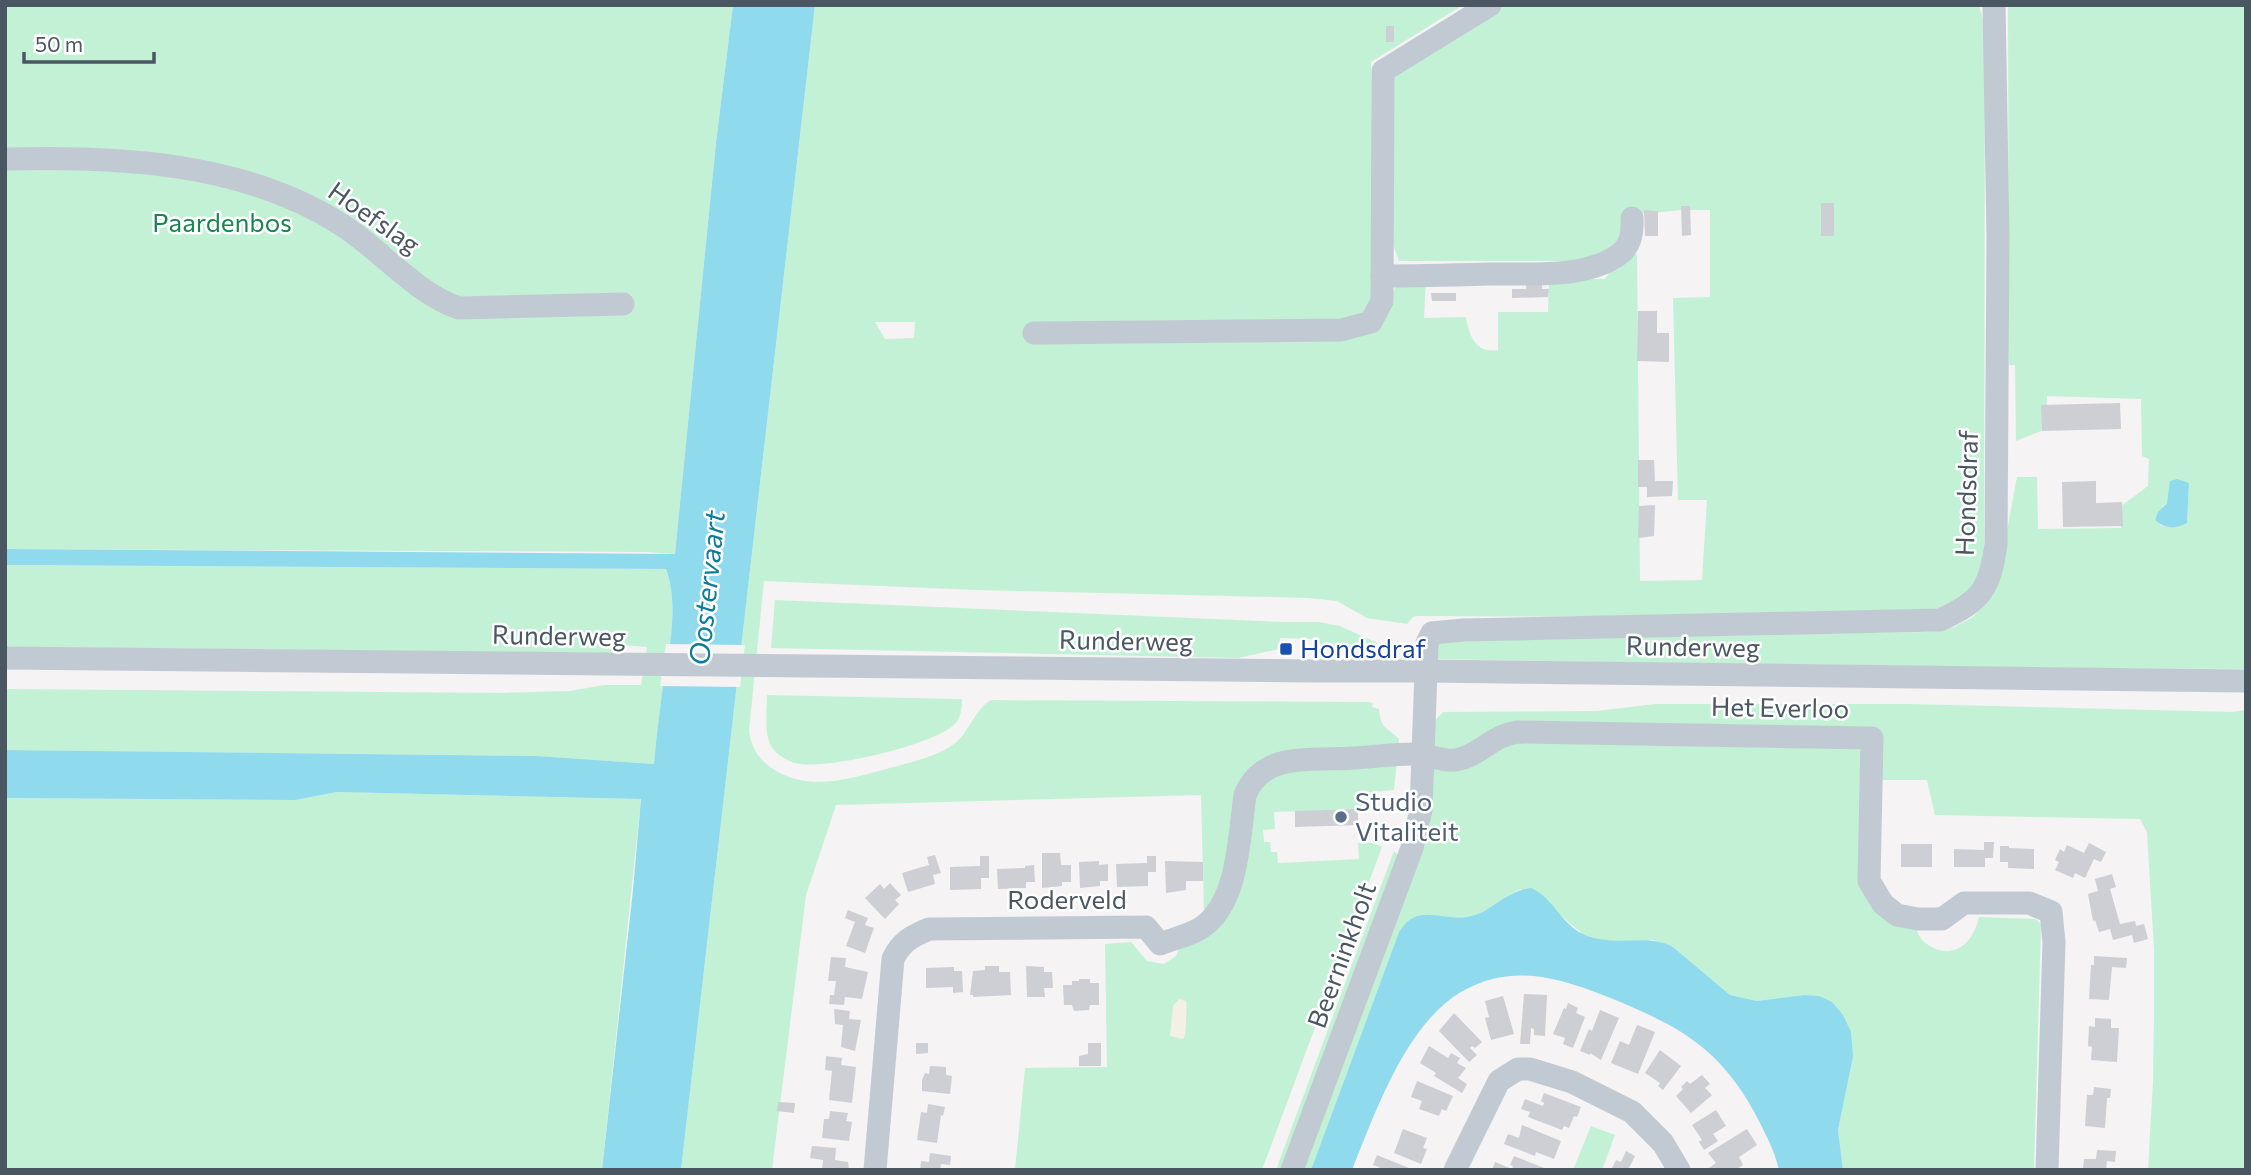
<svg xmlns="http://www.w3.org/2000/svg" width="2251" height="1175" font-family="Commissioner,sans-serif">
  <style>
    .green { fill: #c3f1d5; fill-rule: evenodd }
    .sand { fill: #f5f0e5 }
    .water { fill: #90daee }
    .pier { fill: #f5f3f3 }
    .building { fill: #cdcfd5 }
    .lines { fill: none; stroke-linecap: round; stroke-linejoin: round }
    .minor { stroke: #c1cad2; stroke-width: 23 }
    .transit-dot { fill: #1a4fb4; stroke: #fff; stroke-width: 2.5 }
    .service-dot { fill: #5c6f8a; stroke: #fff; stroke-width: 2.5 }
    .labels { text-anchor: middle; stroke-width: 5; stroke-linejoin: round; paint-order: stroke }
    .street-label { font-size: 26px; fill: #4a5661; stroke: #fff }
    .park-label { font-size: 26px; fill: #17864f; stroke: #fff }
    .transit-label { font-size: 26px; fill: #164399; stroke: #fff; text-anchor: start }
    .service-label { font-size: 26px; fill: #4e5e75; stroke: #fff; text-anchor: start }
    .water-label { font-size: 28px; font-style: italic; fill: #0c7c9b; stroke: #fff }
  </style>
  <rect width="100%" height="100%" fill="#f5f3f3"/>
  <g class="green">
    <path d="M5,5h728l-17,138 -41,411 -29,-2 -641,-3z"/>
    <path d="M815,5h648l-92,57 1,184 21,46 5,-10 28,-3 -2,39 42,-1c3,19 10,37 32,33v-38h50l1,-33h56l12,-18 20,-7 3,327 62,-1 5,-80h-29l-5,-202 37,-1v-87h-29l-39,4 -5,28 -45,19h-193l-6,-17 -1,-164 5,-10 104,-65h478l6,22 -1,541 -16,30 -23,14 -67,6 -460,-2 -5,1 -6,7 -40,-6 -30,-17 -28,-3 -333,-8 -212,-9 -15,150c2,16 9,27 21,36 38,27 82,11 124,0 18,-5 44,-11 60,-23 16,-12 20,-34 37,-44l377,2 5,1 -1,4 7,2c2,21 7,17 20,30l-5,51 -22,2 1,17 -99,3 1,17 -12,1 1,12h6l1,10h6l1,11 81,-4 -1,-16h15l9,4 -120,323h-247l10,-102 82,-1 -2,-123 26,-2 16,19 17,3 12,-8 6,-14 43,-54 -21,25 -3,-118 -365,10 -30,90 -34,275h-91zM875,322h40l-1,16 -29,1z"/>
    <path d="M2008,5h238v664l-354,-2 -464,-8 5,-14 18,-11 420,-1 60,-1 23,-5 19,-10 23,-27 21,-113h20l1,52 83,-1v-22l27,-20 1,-27 -7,-3 -1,-57 -94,-3 -1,33 -30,12 -1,-76h-6zM2189,483l-2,40 -25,3 -7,-6 8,-14z"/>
    <path d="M5,565l661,4c14,40 2,84 -4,125 -3,23 -6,47 -8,70l-117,-8 -532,-6v-61l496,4 69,-2 34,-6h37l6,-38 -28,-2 -2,8 -612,-6z"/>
    <path d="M775,600l506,22h38l21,4 37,17 1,9 -64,-8 2,-5 -36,-1 -1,11 -41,9 -467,-10z"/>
    <path d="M767,695l191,4h4c0,9 -1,18 -7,25 -21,21 -131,47 -160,39 -10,-3 -21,-10 -25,-19 -6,-14 -3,-34 -3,-49z"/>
    <path d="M1655,704h254l323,8 14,-2v460h-98l5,-88 1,-68v-65l-7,-117 -7,-13 -205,-4 -8,-35h-63v107c16,12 34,23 48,37 6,5 6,13 12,18 27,21 49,3 55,-25l57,2 5,5 -7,246h-191l-5,-40 15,-73 -34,-61 -15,-1 -47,6 -27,-6 -57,-48 -20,-7 -26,3 -21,-1 -23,-8 -29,-24 -4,-8 -29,-13c-17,7 -31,23 -50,27 -27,7 -53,-13 -72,16l-88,238h-11l98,-262 35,-186 10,-10 154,-1z"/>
    <path d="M337,792l304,7 -39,371h-597v-372l290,2z"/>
    <path d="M1394,851l4,4 -115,315h-7z"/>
    <path d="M1591,1126l24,9 -13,35h-29z"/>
  </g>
  <path class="sand" d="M1179,999l7,2c1,5 0,27 -1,34l-2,4 -13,-3 3,-30z"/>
  <g class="water">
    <path d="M733,5h82l-134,1165h-79l31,-280 8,-91 -304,-7 -42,8 -290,-2v-48l532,6 117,8c2,-24 5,-47 8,-71 6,-40 18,-85 4,-124l-661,-4v-16l670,5 41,-411z"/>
    <path d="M2177,479l12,4 -2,40c-11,6 -22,6 -32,-3l3,-8 9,-9 3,-22z"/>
    <path d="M1531,888c22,9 30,36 52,46 34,15 62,-2 90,13l57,48 27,6 47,-6 15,1 13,6 11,13 8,17 2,25 -15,73 5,40h-64c-4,-18 -12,-33 -20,-49 -38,-75 -82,-96 -156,-126 -49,-19 -94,-31 -142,-3 -55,32 -86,121 -109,178h-41l88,-238c20,-31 42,-9 72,-16 22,-5 36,-26 60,-28z"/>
  </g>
  <path class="pier" d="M666,644l79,1 -5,42 -80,-1z"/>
  <g class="building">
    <rect x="1386" y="26" width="8" height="16"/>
    <rect x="1821" y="203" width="13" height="33"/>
    <path d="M1681,206h9l1,29 -9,1z"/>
    <path d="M1644,210l14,1v25h-13z"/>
    <path d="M1542,282v7h7l-1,8 -36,1v-9h14v-6z"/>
    <path d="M1431,293h25v8h-24z"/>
    <path d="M1638,311h19v22h12v29l-32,-1z"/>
    <path d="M2120,403l1,26 -79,2 -1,-26z"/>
    <path d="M1638,460h16l1,21h18l-1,15 -25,1v-10h-9z"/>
    <path d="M2096,481v22l26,-1 1,24 -60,1 -1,-45z"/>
    <path d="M1655,505l-1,31 -16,2 1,-32z"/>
    <path d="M1358,809v16l-63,2v-16z"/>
    <path d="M1984,842h10l-1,16h-8v9h-31v-18l30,1z"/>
    <path d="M2089,843l17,9 -5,10 -7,-3 -9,19 -10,-5 -2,5 -18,-8 4,-8 -4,-2 5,-11 4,3 3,-7 17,8z"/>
    <rect x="1901" y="844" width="31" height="23"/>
    <path d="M2000,846h9v2l25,1v20l-26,-1v-6h-8z"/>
    <path d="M1042,853h18l1,12h10v17h-9v4l-20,2z"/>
    <path d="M935,855l6,18 -8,2 2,9 -27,8 -6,-19 27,-8 -2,-8z"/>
    <path d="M980,856h9v22h-8v11l-31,1v-23l30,-1z"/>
    <path d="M1147,856h9v16h-8v14l-31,1 -1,-23 31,-1z"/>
    <path d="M1099,861v4l9,-1v17h-8v5l-20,2 -1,-26z"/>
    <path d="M1165,861l38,1v19h-17v9l-20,3z"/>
    <path d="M1034,865l1,17h-9v6l-28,1 -1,-20 28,-1v-2z"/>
    <path d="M2112,874l4,13 -6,2 10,35 15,-3 1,5 8,-2 4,15 -14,4 -2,-8 -19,5 -3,-11 -11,3 -4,-12 -2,1 -5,-27 10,-3 -3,-12z"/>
    <path d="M890,883l11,12 -6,5 4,4 -14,15 -20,-21 15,-14 4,5z"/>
    <path d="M848,910l20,8 -3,7 9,3 -9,25 -19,-7 9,-24 -10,-4z"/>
    <path d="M2094,956l33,2 -1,10 -14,-1 -3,33 -20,-1 2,-34h3z"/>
    <path d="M831,957l15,1 -1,9 23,5 -6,27 -17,-2 -1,8 -15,-1 1,-9h4l2,-14h-8z"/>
    <path d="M985,966h14v6h11l1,23 -38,2v-2h-3l3,-24 12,-1z"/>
    <path d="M1026,966l18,1v5h8l1,16h-9l1,9h-18z"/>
    <path d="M954,967v4h8l1,21 -10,1v-6l-27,1v-20z"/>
    <path d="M1079,979h11v4h9v22h-9l-1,5 -15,1 -2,-6h-8l-1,-20h9v-4h7z"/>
    <path d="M1524,994l23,1 -2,41 -11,-1v-6l-3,-1 -1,16h-10z"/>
    <path d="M1503,996l11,38 -23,6 -6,-22 4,-1 -4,-16z"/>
    <path d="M1568,1003l10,5 -2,5 9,4 -12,31 -10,-4 2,-6 -12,-4 11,-26 2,1z"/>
    <path d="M834,1009l16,2 -1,8 12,1 -6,31 -14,-4 2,-22 -8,-1z"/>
    <path d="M1600,1010l19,8 -18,42 -11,-7v2l-10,-4 9,-22 3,2z"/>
    <path d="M1454,1013l28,29 -7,6 -3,-2 -2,2 7,7 -8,7 -30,-31z"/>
    <path d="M2095,1018l16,1v9h8l-2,34 -26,-2 1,-13 -4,-1 1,-20 6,1z"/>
    <path d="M1637,1025l18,7 -17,42 -27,-11 9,-22 9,4z"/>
    <path d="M916,1043h12v10l-12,1z"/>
    <path d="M1088,1043h13v23h-22v-10l9,-2z"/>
    <path d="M1429,1046l19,12 3,-5 9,5 -3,5 9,5 -8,10 9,6 -5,9 -28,-17 2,-3 -16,-10z"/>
    <path d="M1660,1050l21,16 -18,24 -5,-4 2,-3 -15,-10z"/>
    <path d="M826,1056l16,2 -1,7 15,2 -4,36 -23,-3 3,-29 -7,-1z"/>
    <path d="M930,1066l16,1v8l6,1 -2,18 -28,-3v-11l3,-7 4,1z"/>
    <path d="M1702,1075l8,9 -5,4 7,7 -21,18 -15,-17 7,-7 -2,-2 6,-6 3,3z"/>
    <path d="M1417,1081l36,15 -7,15 -4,-2 -3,7 -20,-7 3,-8 -11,-4z"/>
    <path d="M2094,1087l17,2 -1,9h-3l-2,30 -20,-2 2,-31h6z"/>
    <path d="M1544,1093l37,14 -4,10 -3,-1 -5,12 -5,-2 -2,4 -34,-13 2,-5 -9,-3 4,-10 18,7 1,-3 -3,-2z"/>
    <path d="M778,1102l17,1 -1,10 -17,-2z"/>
    <path d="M928,1104l17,3 -2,9 -2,-1 -4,28 -20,-3 4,-28 6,1z"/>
    <path d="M1716,1110l10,16 -13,8 5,7 -14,9 -5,-8 3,-2 -10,-15z"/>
    <path d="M830,1111l18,2 -2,8 6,1 -3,19 -27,-3 2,-19h5z"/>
    <path d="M1522,1125l39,16 -7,18 -18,-7 -1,4 -31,-12 4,-10 11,4z"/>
    <path d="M1403,1129l24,9 -4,10 4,1 -6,15 -27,-11z"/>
    <path d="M1747,1129l10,16 -18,12 4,8 -7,5h-30l10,-7 -8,-10z"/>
    <path d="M812,1146l24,2 -1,12 13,2 1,8h-27l1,-10 -13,-2z"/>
    <path d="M2097,1150l19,1 -1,11 -8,-1 -1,9h-23l1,-11h12z"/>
    <path d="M1626,1151l9,5 -6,12 5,2h-23l5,-10 5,2z"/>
    <path d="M930,1153l21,3 -1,9 -9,-1 -1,6h-20l1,-9 8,1z"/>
    <path d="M1377,1155l37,15h-36l1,-3 -6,-2z"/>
    <path d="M1514,1156l35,14h-57l3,-8 17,7 1,-3 -3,-1z"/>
  </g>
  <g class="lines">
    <g class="minor">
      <path d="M5,159c113,-3 239,3 337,66 38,24 74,69 117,83l164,-4"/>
      <path d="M1382,276c36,0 72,-1 108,-2 40,-1 92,5 127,-18 14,-9 16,-23 15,-38"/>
      <path d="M1034,333l307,-3 30,-8 11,-21 1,-230 107,-66"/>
      <path d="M5,658l1308,13h112l821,10"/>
      <path d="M875,1170l18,-211c8,-17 19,-23 36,-30l217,-2 14,17c13,-5 30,-9 41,-16 38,-25 38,-92 44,-133 5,-12 12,-21 24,-27 20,-12 62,-8 85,-10 22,-1 43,-5 65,-4 12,1 23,8 37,6 24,-4 36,-25 62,-28l354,6 -3,143 14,23 14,11 21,4h24l22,-16h65l22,9 3,30 -7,228"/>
      <path d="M1292,1170l120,-322 9,-38 6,-167 5,-10 31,-3 477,-10c42,-19 50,-32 56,-76l2,-308 -4,-231"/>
      <path d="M1455,1170l44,-89 19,-12h12l42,13 60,30 31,31 16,27"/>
    </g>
  </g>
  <rect class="transit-dot" x="1279" y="642" width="14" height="14" rx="3.5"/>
  <circle class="service-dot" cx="1341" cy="817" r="7"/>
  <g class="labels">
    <g class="street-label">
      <text transform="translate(374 218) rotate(35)" y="9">Hoefslag</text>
      <text transform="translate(1967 493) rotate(-88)" y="9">Hondsdraf</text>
      <text transform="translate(559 636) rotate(1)" y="9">Runderweg</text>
      <text transform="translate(1126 641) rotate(1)" y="9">Runderweg</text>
      <text transform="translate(1693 647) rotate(1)" y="9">Runderweg</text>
      <text transform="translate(1780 708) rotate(1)" y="9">Het Everloo</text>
      <text x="1067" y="909">Roderveld</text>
      <text transform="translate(1342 955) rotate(-70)" y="9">Beerninkholt</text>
    </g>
    <g class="park-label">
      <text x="222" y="232">Paardenbos</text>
    </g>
    <g class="transit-label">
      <text x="1300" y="658">Hondsdraf</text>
    </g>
    <g class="service-label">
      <text x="1355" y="811">Studio<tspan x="1355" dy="30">Vitaliteit</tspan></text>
    </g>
    <g class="water-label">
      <text transform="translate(707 588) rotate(-84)" y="10">Oostervaart</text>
    </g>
  </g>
  <rect width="2251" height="1175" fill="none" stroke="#4a5661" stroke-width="14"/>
  <path d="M24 52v10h130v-10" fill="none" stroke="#4a5661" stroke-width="3.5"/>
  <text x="35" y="52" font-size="21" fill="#4a5661" stroke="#ffffff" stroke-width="5" paint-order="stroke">50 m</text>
</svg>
